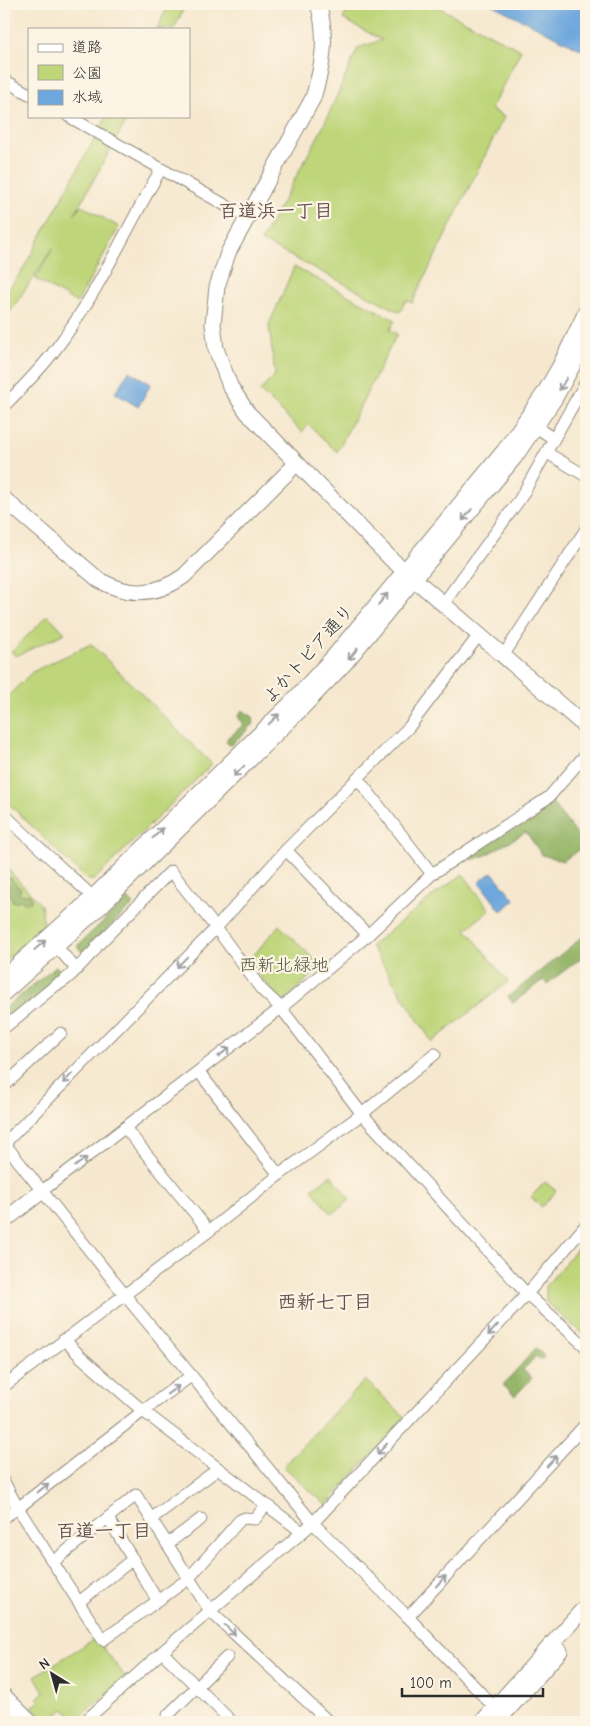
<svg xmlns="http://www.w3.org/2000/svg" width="590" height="1726" font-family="'Comic Neue','Klee One',sans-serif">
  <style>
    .green { fill: #bed579; stroke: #748052 }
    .forest { fill: #96b669; stroke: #60704a }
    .water { fill: #6da7dd; stroke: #4c6984 }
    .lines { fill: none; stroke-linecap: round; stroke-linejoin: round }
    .street-casing { stroke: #908a7d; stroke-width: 13 }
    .secondary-casing { stroke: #908a7d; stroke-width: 17 }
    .street { stroke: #fff; stroke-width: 11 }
    .secondary { stroke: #fff; stroke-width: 15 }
    .oneway { stroke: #a0a0a0 }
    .labels { text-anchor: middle; stroke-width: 4.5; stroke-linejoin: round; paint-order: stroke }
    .street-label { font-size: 18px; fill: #2b2b2b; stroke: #fcf5e5 }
    .park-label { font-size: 18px; fill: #50563e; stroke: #fcf5e5 }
    .neighbourhood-label { font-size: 19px; font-weight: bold; fill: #655250; stroke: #fcf5e5 }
  </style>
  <rect width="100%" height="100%" fill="#fcf5e5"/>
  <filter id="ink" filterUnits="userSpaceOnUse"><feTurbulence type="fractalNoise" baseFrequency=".02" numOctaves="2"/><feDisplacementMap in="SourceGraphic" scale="10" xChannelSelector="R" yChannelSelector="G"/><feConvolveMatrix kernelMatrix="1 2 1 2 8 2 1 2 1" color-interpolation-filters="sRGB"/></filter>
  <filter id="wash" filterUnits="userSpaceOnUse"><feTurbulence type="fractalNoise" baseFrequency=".0096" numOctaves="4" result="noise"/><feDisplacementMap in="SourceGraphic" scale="20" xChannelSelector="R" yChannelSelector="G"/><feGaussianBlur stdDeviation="1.12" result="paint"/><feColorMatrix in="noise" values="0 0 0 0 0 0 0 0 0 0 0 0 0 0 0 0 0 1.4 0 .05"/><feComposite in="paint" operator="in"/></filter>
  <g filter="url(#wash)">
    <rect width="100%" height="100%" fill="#f6e8cf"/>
    <g class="green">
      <path d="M169,4h17l-12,25h-17z"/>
      <path d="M351,4h81l89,46 -30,59 13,8 -92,186 -6,-3 -6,12 -139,-71 62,-114 35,-79 24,-8 -39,-21z"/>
      <path d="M107,116h22l-55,99 7,-10 38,22 -42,76 -42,-24 18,-31 -49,73v-26l18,-24z"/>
      <path d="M294,267l101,53 -5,10 7,4 -60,118 -28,-27 -7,7 -42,-41 15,-16 -6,-50z"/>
      <path d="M48,615l17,18 -49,23 -5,-4z"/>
      <path d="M91,644l121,120 -118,116h-7l-83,-81 1,-100 27,-27z"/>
      <path d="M4,865l37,40 3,21 -40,36z"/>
      <path d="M463,874l27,36 -24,19 42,53 -76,60 -61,-96 63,-51z"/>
      <path d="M279,925l42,41 -38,36 -36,-39z"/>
      <path d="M331,1175l19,25 -18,14 -20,-25z"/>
      <path d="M545,1182l11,9 -14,16 -11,-10z"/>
      <path d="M586,1238v99l-40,-35v-16z"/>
      <path d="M365,1380l40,37 -79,88 -43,-39z"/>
      <path d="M96,1638l30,40 -51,43 -11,-12 -15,13h-2l-15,-15 8,-6 -3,-3 7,-6 -9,-16z"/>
    </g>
    <g class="forest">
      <path d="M242,710l11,7 1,6 -2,3h-3c-2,8 -13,11 -16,18l-4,1 -3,-4 3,-5 3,-1 12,-11 -6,-7z"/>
      <path d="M550,800l35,45 -22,16 -21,-6 -16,-23 -42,24 -13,4 -2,-6z"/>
      <path d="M4,869l3,8 5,2 5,7 4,2 -2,5 3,2 7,-1 2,3v5l-4,1 -6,-3 -6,2 -3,-1v-4l-4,-2v-9l-4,-3z"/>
      <path d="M128,898l6,6 -52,48 -5,-6z"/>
      <path d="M586,934v20l-39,30 -4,-4 -30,23 -5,-6z"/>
      <path d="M56,966l8,8 -60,49v-14z"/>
      <path d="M536,1348l8,8 -3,4 -5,-4 -13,14 9,8 -17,18 -12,-11z"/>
    </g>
    <g class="water">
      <path d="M491,4h95v48z"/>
      <path d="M129,371l22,13 -13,23 -23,-14z"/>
      <path d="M492,872l23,28 -14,11 -22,-29z"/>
    </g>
  </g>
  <g filter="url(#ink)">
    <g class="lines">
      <defs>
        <g id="street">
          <path d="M4,80l25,14"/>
          <path d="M68,116l180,102"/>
          <path d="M4,406c18,-18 36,-36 51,-56 42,-55 71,-121 106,-181"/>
          <path d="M536,427l15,10 4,-1"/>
          <path d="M547,453l39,23"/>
          <path d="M443,604l77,-105 66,-117"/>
          <path d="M503,656l83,-127"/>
          <path d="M358,779l74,95"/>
          <path d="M4,814c29,29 59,55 89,83"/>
          <path d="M286,850l82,85"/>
          <path d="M57,947l19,22"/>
          <path d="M4,1028l52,-43c12,-3 29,-26 38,-34l3,-5 74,-75 45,57 45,61 20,19 81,106 165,180 59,53"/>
          <path d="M199,1072l80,103"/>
          <path d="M4,1086l57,-53"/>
          <path d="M126,1129l83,102"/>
          <path d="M4,1143l120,151 189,229 95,94 87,91"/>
          <path d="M4,1144l212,-216 70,-78 123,-123 70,-92"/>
          <path d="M42,1191l239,-183 87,-73 64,-61 117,-77 37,-43"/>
          <path d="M64,1339l17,18 62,54 159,121"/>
          <path d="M4,1386l205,-155 70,-56 83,-61 73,-60"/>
          <path d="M4,1482l14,26 85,132 85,-61 52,-59 5,-2 10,1 11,-14"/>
          <path d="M4,1517l14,-9 125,-97 48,-35"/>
          <path d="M108,1518l49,82"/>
          <path d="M151,1519l67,-50"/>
          <path d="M167,1544l34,-25"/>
          <path d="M53,1562l83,-67 74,116 119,111"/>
          <path d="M79,1602l54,-43"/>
          <path d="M408,1617l178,-193"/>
          <path d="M162,1652l70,70"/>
          <path d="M168,1715l59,-58"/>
          <path d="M84,1722l78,-70 151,-129 214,-229 59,-69"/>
        </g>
        <g id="secondary">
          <path d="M318,4c10,32 5,62 -5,94l-85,155 -11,34 -4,37 3,25 14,37 17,26 144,147 195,168"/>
          <path d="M4,499l95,81c30,17 57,16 85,-4l113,-113"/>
          <path d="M4,977l89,-80 197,-193 45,-49 169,-204 41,-59 15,-26 26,-54"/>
          <path d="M4,993l96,-86 198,-195 47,-49 169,-205 41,-60 31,-57"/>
          <path d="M4,1221l38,-30"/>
          <path d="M4,1696l26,26"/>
          <path d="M482,1722l104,-116"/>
          <path d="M497,1722l63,-71"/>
        </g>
      </defs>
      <use href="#street" class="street-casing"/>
      <use href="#secondary" class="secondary-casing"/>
      <use href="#street" class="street"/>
      <use href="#secondary" class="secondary"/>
    </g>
    <defs><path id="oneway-shaft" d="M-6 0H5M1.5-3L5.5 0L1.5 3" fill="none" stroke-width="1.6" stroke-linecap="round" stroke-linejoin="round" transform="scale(1.25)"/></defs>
    <g class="oneway">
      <use href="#oneway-shaft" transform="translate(563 384) rotate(121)"/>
      <use href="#oneway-shaft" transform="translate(467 515) rotate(129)"/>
      <use href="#oneway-shaft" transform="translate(383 599) rotate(-50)"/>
      <use href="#oneway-shaft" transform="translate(353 654) rotate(130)"/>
      <use href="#oneway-shaft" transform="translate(274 719) rotate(-45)"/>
      <use href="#oneway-shaft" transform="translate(239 771) rotate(135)"/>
      <use href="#oneway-shaft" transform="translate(158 833) rotate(-44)"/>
      <use href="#oneway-shaft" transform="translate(40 945) rotate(-41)"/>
      <use href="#oneway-shaft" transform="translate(182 962) rotate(134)"/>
      <use href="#oneway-shaft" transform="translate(224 1052) rotate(-38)"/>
      <use href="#oneway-shaft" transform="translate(68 1078) rotate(134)"/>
      <use href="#oneway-shaft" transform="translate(81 1162) rotate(-37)"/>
      <use href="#oneway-shaft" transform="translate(493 1330) rotate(133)"/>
      <use href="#oneway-shaft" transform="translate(173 1390) rotate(-36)"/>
      <use href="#oneway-shaft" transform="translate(382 1449) rotate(133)"/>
      <use href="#oneway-shaft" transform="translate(552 1461) rotate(-47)"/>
      <use href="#oneway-shaft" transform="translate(43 1488) rotate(-38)"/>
      <use href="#oneway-shaft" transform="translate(441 1581) rotate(-47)"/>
      <use href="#oneway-shaft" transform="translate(230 1630) rotate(43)"/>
    </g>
  </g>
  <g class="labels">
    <g class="street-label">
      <text transform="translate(308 654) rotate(-48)" y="6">よかトピア通り</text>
    </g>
    <g class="park-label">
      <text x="284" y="971">西新北緑地</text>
    </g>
    <g class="neighbourhood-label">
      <text x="276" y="217">百道浜一丁目</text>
      <text x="325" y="1308">西新七丁目</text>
      <text x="104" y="1537">百道一丁目</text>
    </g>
  </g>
  <rect width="590" height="1726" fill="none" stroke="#fcf5e5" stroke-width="20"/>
  <rect x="28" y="28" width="162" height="90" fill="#fcf5e5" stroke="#a8a49b"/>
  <rect x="38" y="44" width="25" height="8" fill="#ffffff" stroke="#a8a49b"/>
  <text x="72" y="52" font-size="15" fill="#2b2b2b">道路</text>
  <rect x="38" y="65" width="25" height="15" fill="#bed579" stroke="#a8a49b"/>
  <text x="72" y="78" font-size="15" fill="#2b2b2b">公園</text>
  <rect x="38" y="90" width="25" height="15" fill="#6da7dd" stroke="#a8a49b"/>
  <text x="72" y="102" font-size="15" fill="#2b2b2b">水域</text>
  <g transform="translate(52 1674) rotate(323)" stroke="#fcf5e5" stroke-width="4" paint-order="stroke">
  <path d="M0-4L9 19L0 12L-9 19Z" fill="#2b2b2b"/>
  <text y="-8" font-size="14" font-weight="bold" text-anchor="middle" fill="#2b2b2b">N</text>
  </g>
  <path d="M402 1688v8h141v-8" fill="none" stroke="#2b2b2b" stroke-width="2.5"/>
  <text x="410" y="1688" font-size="15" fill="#2b2b2b" stroke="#fcf5e5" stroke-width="4" paint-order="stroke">100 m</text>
</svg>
